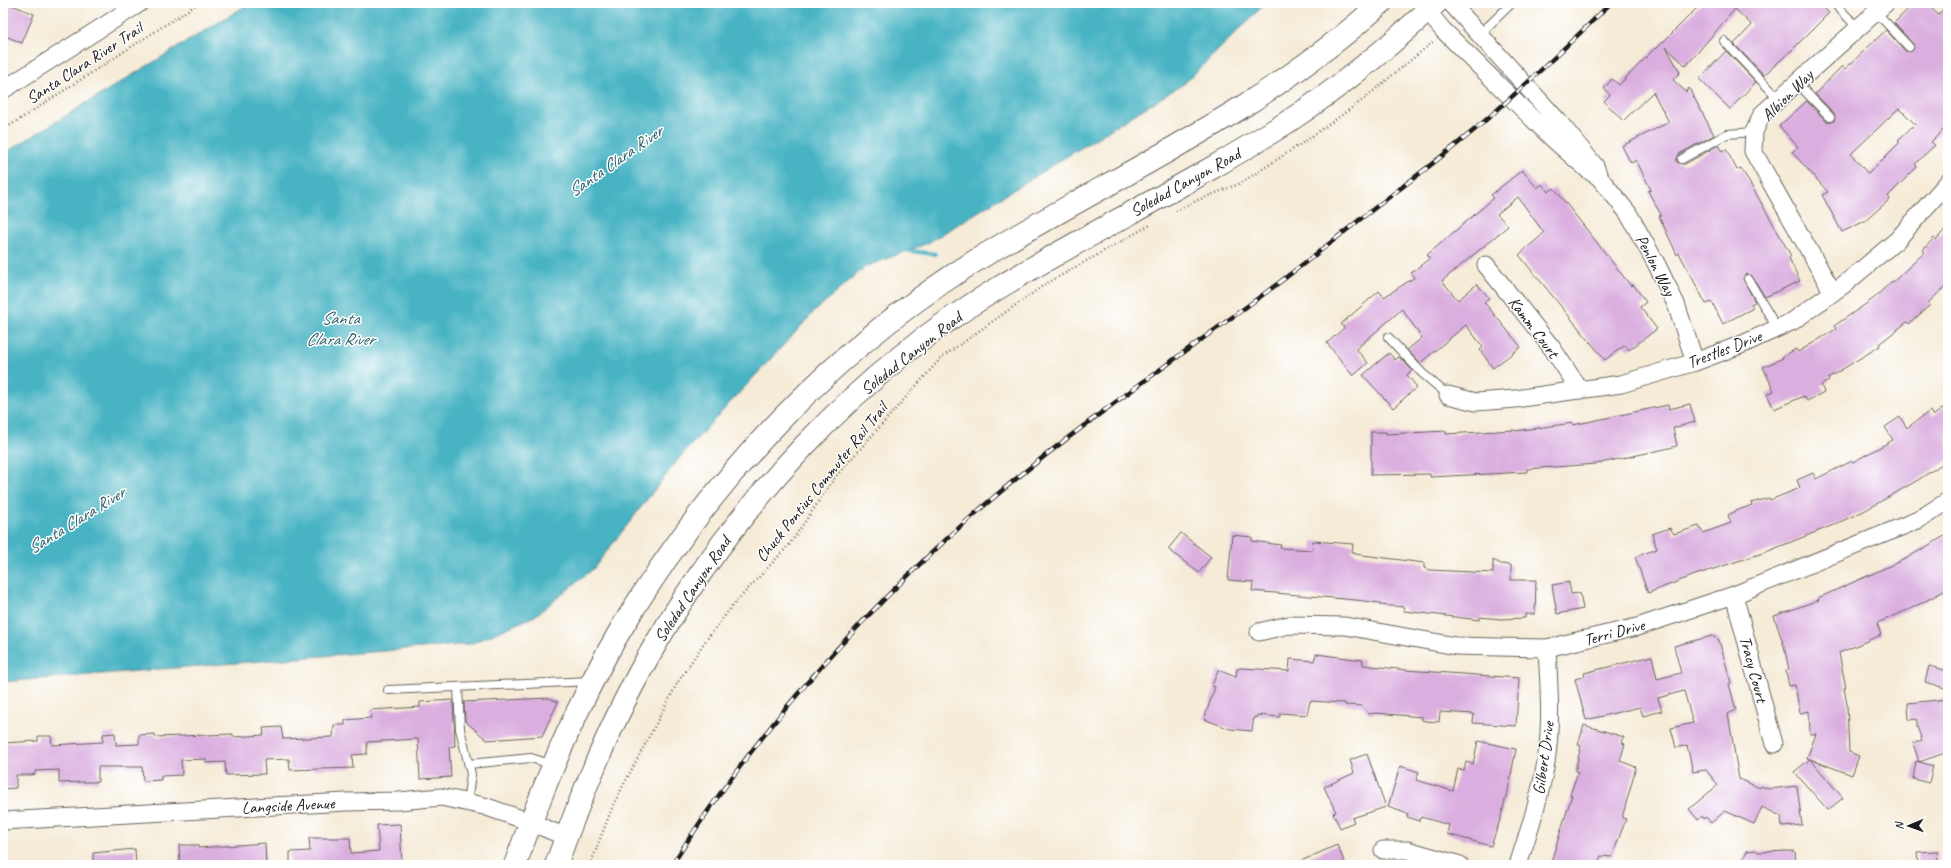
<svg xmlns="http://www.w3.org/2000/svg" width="1951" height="868" font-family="Caveat,sans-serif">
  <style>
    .water { fill: #46b3c3; stroke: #316870 }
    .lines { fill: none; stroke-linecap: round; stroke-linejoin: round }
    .stream { stroke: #46b3c3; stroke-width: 4.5 }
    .building { fill: #daaedf; fill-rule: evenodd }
    .service-casing { stroke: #68645d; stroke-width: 10 }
    .minor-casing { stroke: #68645d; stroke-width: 19 }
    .primary-casing { stroke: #68645d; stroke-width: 24 }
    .path { stroke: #68645d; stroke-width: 2.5; stroke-dasharray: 1 3; stroke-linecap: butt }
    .service { stroke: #fff; stroke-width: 8 }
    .minor { stroke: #fff; stroke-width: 17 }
    .primary { stroke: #fff; stroke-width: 22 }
    .rail-casing { stroke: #1c1c1c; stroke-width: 4.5 }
    .rail { stroke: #fff; stroke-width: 3; stroke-dasharray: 9; stroke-linecap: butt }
    .labels { text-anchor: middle; stroke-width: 3; stroke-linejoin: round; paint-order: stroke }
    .street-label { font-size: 17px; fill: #1c1c1c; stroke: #fff }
    .water-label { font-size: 18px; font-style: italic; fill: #2f6067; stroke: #fff }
  </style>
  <rect width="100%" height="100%" fill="#fff"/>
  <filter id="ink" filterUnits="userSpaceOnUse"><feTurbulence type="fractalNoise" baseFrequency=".025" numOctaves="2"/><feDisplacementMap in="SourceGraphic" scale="8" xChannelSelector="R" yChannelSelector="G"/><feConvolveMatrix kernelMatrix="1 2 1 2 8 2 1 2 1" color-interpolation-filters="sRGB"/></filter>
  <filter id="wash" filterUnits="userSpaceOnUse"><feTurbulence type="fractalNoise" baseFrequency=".012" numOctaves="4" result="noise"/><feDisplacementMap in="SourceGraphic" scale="16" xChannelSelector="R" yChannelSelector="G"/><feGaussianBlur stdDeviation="0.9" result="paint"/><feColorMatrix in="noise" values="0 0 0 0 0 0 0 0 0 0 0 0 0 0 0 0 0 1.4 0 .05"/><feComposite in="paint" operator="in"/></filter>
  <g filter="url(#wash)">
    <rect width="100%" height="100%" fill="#f5ebd7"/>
    <path class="water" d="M250,3h1016l-81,80 -257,160 -63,24 -51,45 -133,144 -88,113 -58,47 -65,28 -467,38v-528z"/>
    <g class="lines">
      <path class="stream" d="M903,250l32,4"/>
    </g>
    <g id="blocks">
      <g class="building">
        <path d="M3,3h4l27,11 -12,29 -19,-8z"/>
        <path d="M1702,3h117l10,10 -36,36 -29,26 -30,-31 18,-19 -17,-16 -49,57 -20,-19 14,25 -7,8 13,12 3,-4 25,47 -35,19 -2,5v3l5,2h3l34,-19 3,6 4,-2 11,21 4,-2 29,50 21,38 -2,2 11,23 -35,16 -13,-21 -6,-2 -3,5 12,23 -4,2 2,4 -30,16 -11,-22 -6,2 -27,-51 -2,2 -18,-39 2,-1 -13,-24 3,-1 -15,-30 -5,3 -9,-17 47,-24 -16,-30 -30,29 -19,-20 6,-6 -6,-7 8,-9 7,6 36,-37 1,1z"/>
        <path d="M1914,3h13l11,12 10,-11v121l-17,17 4,3 -20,19 2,3 -29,29 2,3 -25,22 -23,11 -20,-37 6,-3 -36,-40 6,-5 -19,-21 28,-25 19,20h8l1,-3 -1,-5 -19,-19 27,-28 3,3 41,-39 19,21h7l2,-3 -1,-4 -19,-21zM1899,108l16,16 -17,16 2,2 -32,32 -17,-20z"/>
        <path d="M1726,51l30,31 -26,27 -31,-30z"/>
        <path d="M1522,170l15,18 5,-4 6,8 6,-4 77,98 2,-2 13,18 -6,5 17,22 -28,21 -4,-5 -20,15 -86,-105 25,-22 -26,-36 -21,17 11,12 -66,55 16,19 19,-16 12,14 -5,4 37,45 -28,21 -13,-18 3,-3 -17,-22 -46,38 -13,-13 15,-12 -20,-29 -46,40 12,14 -15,13 -26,-33 17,-15 -3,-4 38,-33 5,6 31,-20 -4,-4 19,-15 -3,-3 67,-57 -3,-3z"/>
        <path d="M1948,226v58l-20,19 2,2 -21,19 -2,-2 -28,22 1,2 -52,32 1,3 -8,4 3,7 -17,9 -3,-5 -30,13 -7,-15 7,-3 -11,-24 20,-9 -1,-1 14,-8 2,3 38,-23 -2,-3 39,-27 19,-18 1,1 32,-30 -2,-2 11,-12 2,2z"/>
        <path d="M1389,353l6,7 4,-3 13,13 -5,5 10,12 -24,21 -30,-33z"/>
        <path d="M1690,404l5,18 -22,6 4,18 -12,3 -69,15 -69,5v3l-97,5v-3l-59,1v-43h15v2l60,-3v3l69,-4v1l58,-8v2l95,-20 1,4z"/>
        <path d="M1948,404v56l-30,20 -54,31 -33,15 -65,26 -74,24 -44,17 -13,-36 22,-8 -5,-15 18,-6 4,6 25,-8 4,7 28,-10 -3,-8 8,-4 16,-6 -1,-2 18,-5 1,2 30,-12 -3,-8 16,-7 3,6 36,-18 1,1 40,-22 -8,-13 15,-10 7,11 23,-17 3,5z"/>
        <path d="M1181,533l30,24 -12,16 -31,-24z"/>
        <path d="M1948,534v55l-38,20 -33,14 4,12 -42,18 7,35h-2l3,16 2,48 10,4 -7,19 -45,-17 9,-24h-6l-1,-23 -9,2 -5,-28 -6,1 -3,-15 3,-1 -5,-24 -10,-30 45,-16 -1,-2 87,-39z"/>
        <path d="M1232,535l20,2v4l29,4 -1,3 32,2 1,-9 40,3 -1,8h3v2l69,9v5l6,2 63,3v-13l8,4 10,1v15h25l-1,34h-10v4l-25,1 -20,-2v3l-76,-9v-4l-25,-2 1,-2 -24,-3 -104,-9 1,-9 -25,-2z"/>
        <path d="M1569,582l2,12 9,-1 3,16 -26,5 -5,-29z"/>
        <path d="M1712,636l7,4 12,43 -2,1 7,26 -8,4 11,65 21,9 1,-2 8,3 28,-3 5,39 -20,2 -1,-11 -19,-9 -8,17 -29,-13 -14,12 -5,-6 -2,2 -2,-3 -4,4 -9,-11 29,-24 -12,-15 -13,2 -6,-27 -11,3 -5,-20 22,-5 -9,-32 -26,7 4,13 -19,5 -3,-9 -54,13 -11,-41 10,-3 -1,-3 68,-17 5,23 24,-6 -7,-27z"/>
        <path d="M1316,654l47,6v5l43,5 113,8 -3,48 -43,-3 1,-9 -34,-2 -1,10 -14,-1 -3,-1v-3l-46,-4 -7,1 -7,-8 -17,-1v-2l-35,-2 -3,14 -27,-2v4l-23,-2 -1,3 -2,-1 -2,14 -22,-2 -26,-10 11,-32 -3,-1 6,-16 18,7 1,-8 5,-1 47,3 1,-12 24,2z"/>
        <path d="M1929,666l19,5v18l-23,-7z"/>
        <path d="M549,698l9,4 -16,34 -55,4 -22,-19 -1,-19z"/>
        <path d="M1948,699v53l-29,10 -6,-19 9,-3 -5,-13v-8l-8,1 -1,-17z"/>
        <path d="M453,700l2,46 -6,1 2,30 -31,2 -2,-40 -51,3v12l-15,1 1,13 -63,2 -1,-11 -25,1 1,14 -39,1 -1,-13 -19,1v-4l-25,1 1,15 -21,1v4l-18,1 -1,-14h-44v15h-17l-22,1v-13l-24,1v3l-3,1h-16v13l-13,1 1,-46 34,-2v-5h13l1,9 51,-3v-8l12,-1 1,12 23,-1v-9l16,-1v3l78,-3v3l31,-2 -1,-7 18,-1 2,12 50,-2 1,-12h11v-5l26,-2 -1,-8 50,-3v-5z"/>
        <path d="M1584,725l40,12 -2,6 3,1 -5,17 16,6 -14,51 4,1 -14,38 -11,-1 -4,9h-47l22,-70h-2l8,-23 -3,-1 6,-25 -3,-1z"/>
        <path d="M1478,741l38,8 -9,47h-1l-5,21 -10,29 -44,-12 2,-9 -28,-8 -1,4 -13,-4 1,-3 -20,-7 12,-41 19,6 -3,8 37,11 5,-22 6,1 2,-8 7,2z"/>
        <path d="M1367,754l19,53 -34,11 2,4 -14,6 -7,-15 3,-1 -12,-25 30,-14 -4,-13z"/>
        <path d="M1810,759l33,39 -15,12 -34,-38z"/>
        <path d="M1916,761l17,5 -4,17 -16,-4z"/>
        <path d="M400,824l2,41h-112v-13l20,-1 -1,-13h41l1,15 28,-2 -2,-26z"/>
        <path d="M265,843l1,22h-86l-1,-20h19v3z"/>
        <path d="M1337,845l9,20h-54z"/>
        <path d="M135,849l1,16h-43v-12z"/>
        <path d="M1756,850l2,2 37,-1 1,14h-56l7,-14z"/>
        <path d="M1937,851l1,14h-20l-1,-13z"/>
      </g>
    </g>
  </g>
  <g filter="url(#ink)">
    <use href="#blocks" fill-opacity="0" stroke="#68645d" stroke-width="1"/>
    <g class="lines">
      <defs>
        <g id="service">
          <path d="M1834,3l25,26"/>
          <path d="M1876,12l33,35"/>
          <path d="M1479,35l33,-32"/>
          <path d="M1724,41l55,58"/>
          <path d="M1797,83l33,34"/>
          <path d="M1682,159l45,-25 27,-2"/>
          <path d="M1748,279l29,49"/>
          <path d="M1388,337l34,36 26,22"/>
          <path d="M458,687l2,42 11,45 -4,29"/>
          <path d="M388,690l203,-9"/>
          <path d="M469,764l62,-6 22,7"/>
        </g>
        <g id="minor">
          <path d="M1427,11l16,19 111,110 34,30 11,7 -4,-11 -37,-45 -107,-118"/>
          <path d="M3,90l137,-87"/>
          <path d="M1599,177l29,36 29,52 19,39 19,58"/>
          <path d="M1486,265l66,83 28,42"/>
          <path d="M1832,291l-79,-140 1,-19 8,-18 124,-111"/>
          <path d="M1448,395l28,7 39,-3 106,-15 74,-22 48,-18 50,-23 53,-38 51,-43 51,-58"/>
          <path d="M1734,595l40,149"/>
          <path d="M1259,632l30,-7 56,1 111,20 91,2 90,-21 97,-32 184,-75 30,-19"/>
          <path d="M3,821l343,-19 53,-1 42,-4 43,9 46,16 36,15"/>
          <path d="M1383,850h24l53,15"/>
          <path d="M1518,865c11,-34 22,-68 28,-103 6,-37 3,-76 1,-114"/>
        </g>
        <g id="primary">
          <path d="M515,865c29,-81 62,-162 106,-236 93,-155 221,-290 377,-382 130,-77 271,-141 383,-244"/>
          <path d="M556,865c27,-75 58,-151 99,-220 82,-141 205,-275 345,-358 96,-58 199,-107 292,-168 51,-34 99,-74 144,-116"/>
        </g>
      </defs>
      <use href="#service" class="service-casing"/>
      <use href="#minor" class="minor-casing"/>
      <use href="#primary" class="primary-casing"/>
      <g class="path">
        <path d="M3,130l196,-127"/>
        <path d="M1176,211l22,-11 43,-17 63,-41 56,-40 74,-61"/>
        <path d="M590,865l24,-62 64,-121 26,-39 29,-38 56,-60 47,-69 105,-118 103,-73 106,-60"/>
      </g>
      <use href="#service" class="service"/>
      <use href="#minor" class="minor"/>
      <use href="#primary" class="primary"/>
      <defs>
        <path id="rail" d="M672,865c87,-137 198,-262 321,-367 90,-76 189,-143 283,-213 29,-22 58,-45 87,-68 39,-30 78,-59 116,-91 45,-39 89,-81 132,-123"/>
      </defs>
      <use href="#rail" class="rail-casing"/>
      <use href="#rail" class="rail"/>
    </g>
  </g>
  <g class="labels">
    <g class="street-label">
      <text transform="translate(84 63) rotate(-33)" y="6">Santa Clara River Trail</text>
      <text transform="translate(1787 95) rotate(-45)" y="6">Albion Way</text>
      <text transform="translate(1185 182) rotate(-29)" y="6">Soledad Canyon Road</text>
      <text transform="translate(1656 265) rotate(62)" y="6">Penlon Way</text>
      <text transform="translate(1534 327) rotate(53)" y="6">Kamm Court</text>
      <text transform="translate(1724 349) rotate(-21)" y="6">Trestles Drive</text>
      <text transform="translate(911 353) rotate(-38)" y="6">Soledad Canyon Road</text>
      <text transform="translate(821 482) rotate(-51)" y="6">Chuck Pontius Commuter Rail Trail</text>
      <text transform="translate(692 589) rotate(-56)" y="6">Soledad Canyon Road</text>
      <text transform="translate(1614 632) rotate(-15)" y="6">Terri Drive</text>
      <text transform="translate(1754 669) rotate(75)" y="6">Tracy Court</text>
      <text transform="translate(1543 758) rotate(-82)" y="6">Gilbert Drive</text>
      <text transform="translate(288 805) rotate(-3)" y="6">Langside Avenue</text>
    </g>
    <g class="water-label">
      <text transform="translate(615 161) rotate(-35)" y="6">Santa Clara River</text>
      <text x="340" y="324">Santa<tspan x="340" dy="21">Clara River</tspan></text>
      <text transform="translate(76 520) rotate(-32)" y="6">Santa Clara River</text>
    </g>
  </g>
  <rect width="1951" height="868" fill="none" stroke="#fff" stroke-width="16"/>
  <g transform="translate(1909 826) rotate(268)" stroke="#ffffff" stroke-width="3" paint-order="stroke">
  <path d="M0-3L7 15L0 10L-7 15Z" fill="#1c1c1c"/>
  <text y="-6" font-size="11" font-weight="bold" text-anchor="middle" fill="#1c1c1c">N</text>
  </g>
</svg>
